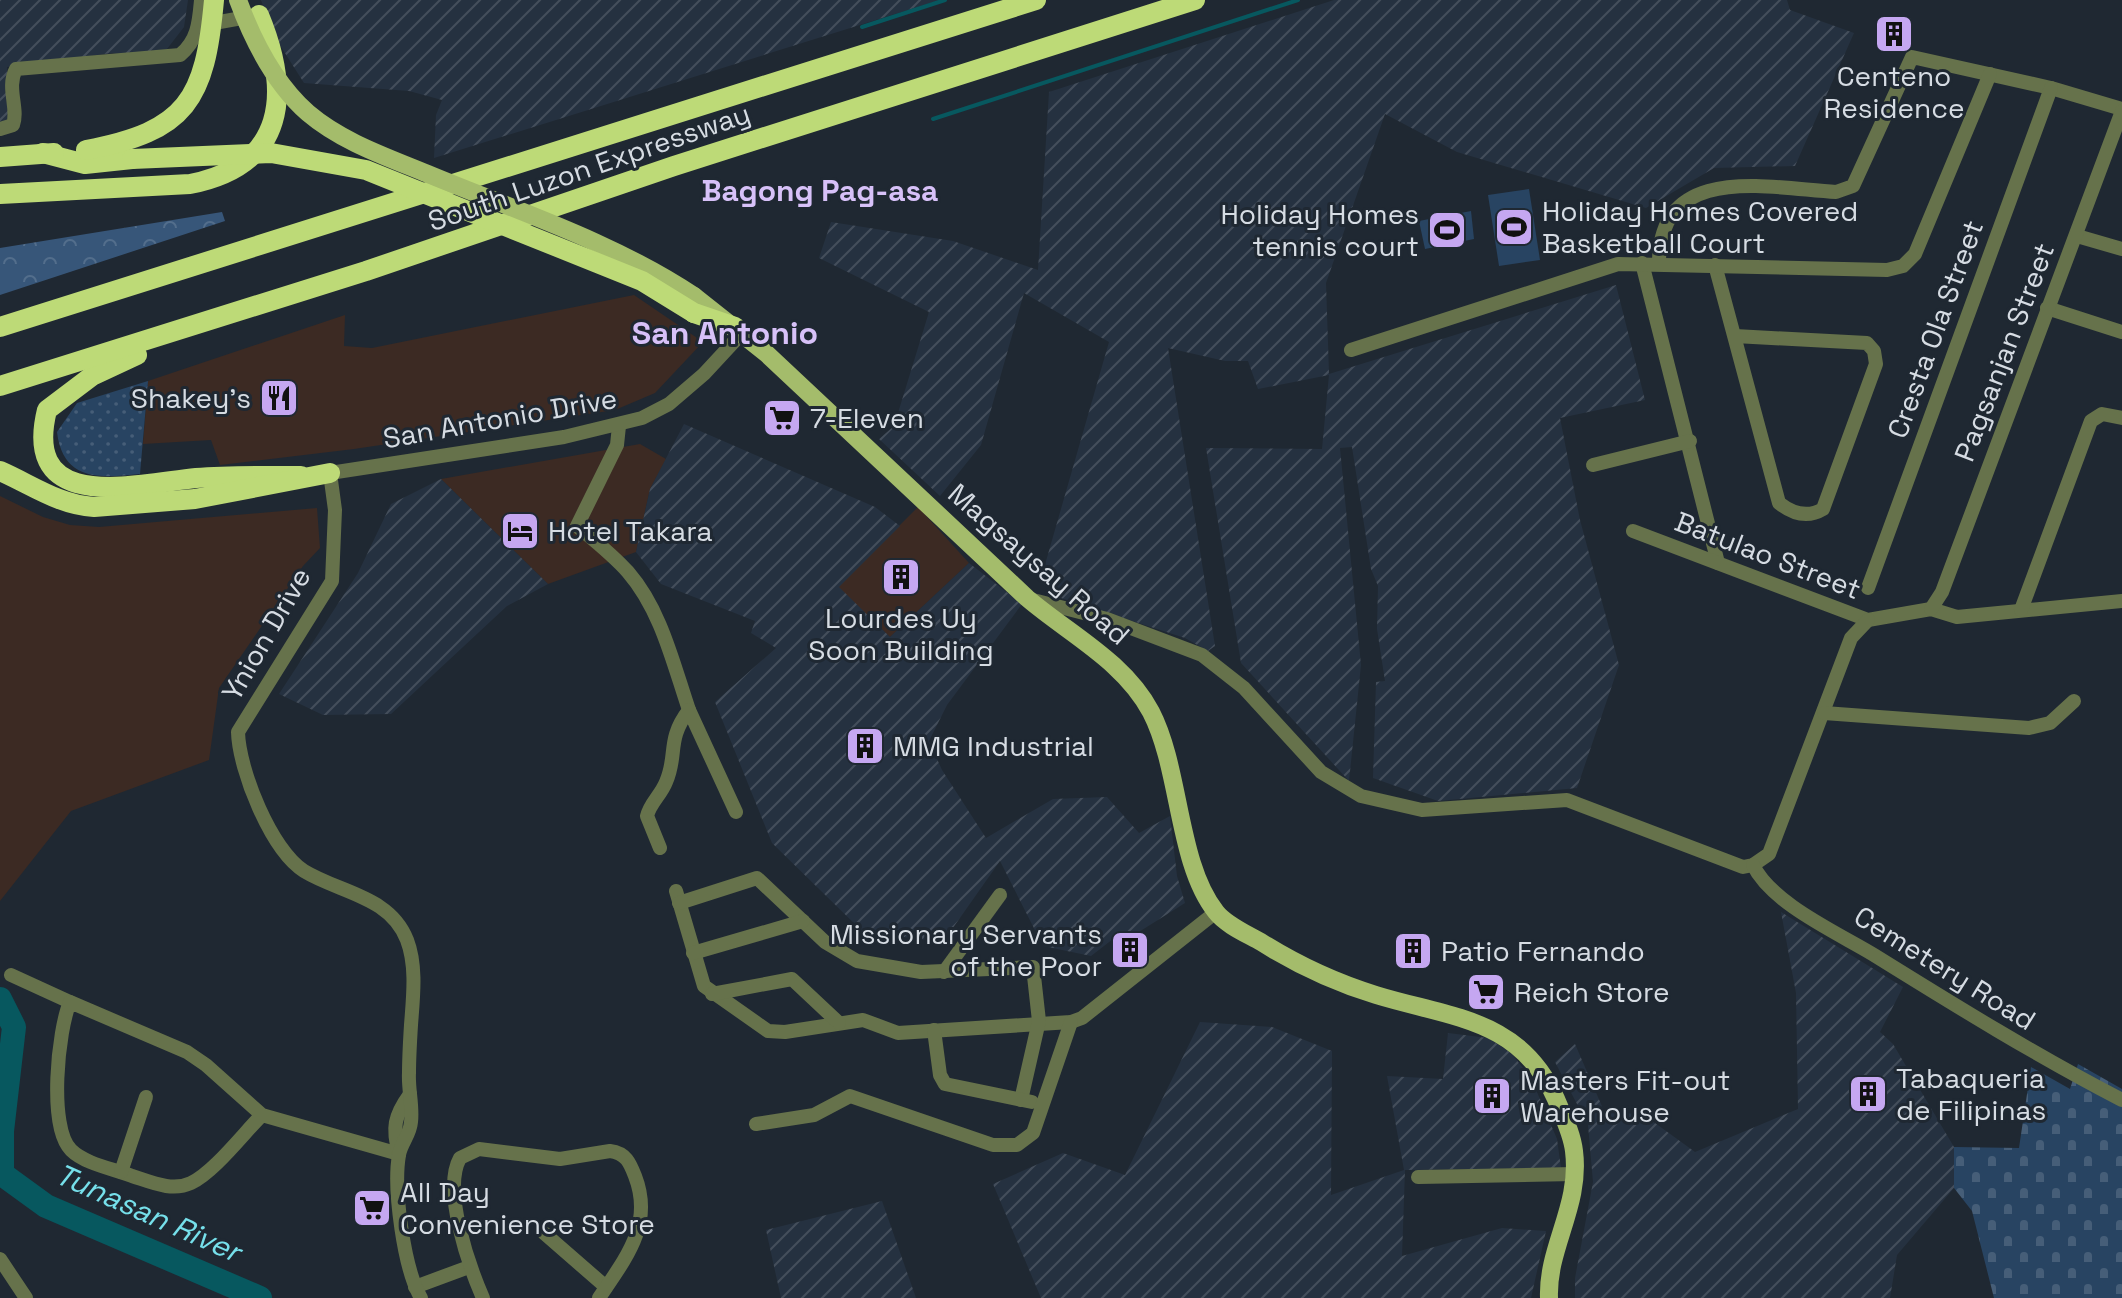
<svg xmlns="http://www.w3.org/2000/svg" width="2122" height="1298" font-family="'Space Grotesk',sans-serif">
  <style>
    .commercial { fill: #3c2a23 }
    .industrial { fill: url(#industrial-furrows) }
    .grass { fill: url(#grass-dots) }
    .forest { fill: url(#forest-crowns) }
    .cemetery { fill: url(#cemetery-stones) }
    .park { fill: #284462 }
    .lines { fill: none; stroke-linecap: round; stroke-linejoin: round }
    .stream { stroke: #07585f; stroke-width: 4 }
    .river { stroke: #07585f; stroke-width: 24 }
    .minor { stroke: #66724b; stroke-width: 14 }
    .major { stroke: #a4bc6b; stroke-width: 18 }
    .highway { stroke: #bdda77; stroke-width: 20 }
    .major-bridge { stroke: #a4bc6b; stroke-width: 18 }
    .highway-bridge { stroke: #bdda77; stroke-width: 20 }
    .labels { text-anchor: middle; stroke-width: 6; stroke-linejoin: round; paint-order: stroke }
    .poi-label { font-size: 28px; fill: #d6dce3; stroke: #1f2832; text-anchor: start }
    .street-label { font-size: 28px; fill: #d6dce3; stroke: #1f2832 }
    .neighbourhood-label { font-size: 30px; font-weight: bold; fill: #d7c1f8; stroke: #1f2832 }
    .water-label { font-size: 30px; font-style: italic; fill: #76e0eb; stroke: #1f2832 }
    .quarter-label { font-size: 32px; font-weight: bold; fill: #d7c1f8; stroke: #1f2832 }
  </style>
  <defs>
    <pattern id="industrial-furrows" width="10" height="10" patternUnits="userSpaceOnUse" patternTransform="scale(2)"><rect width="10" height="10" fill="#253140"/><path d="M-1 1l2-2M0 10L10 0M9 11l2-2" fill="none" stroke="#444e5b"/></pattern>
    <pattern id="grass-dots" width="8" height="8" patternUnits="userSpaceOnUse" patternTransform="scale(2)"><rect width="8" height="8" fill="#284462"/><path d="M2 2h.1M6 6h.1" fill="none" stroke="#465e78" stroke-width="1.8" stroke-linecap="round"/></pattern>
    <pattern id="forest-crowns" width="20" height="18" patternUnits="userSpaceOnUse" patternTransform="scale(2)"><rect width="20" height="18" fill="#375679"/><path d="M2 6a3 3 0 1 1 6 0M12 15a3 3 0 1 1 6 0" fill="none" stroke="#536e8c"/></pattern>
    <pattern id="cemetery-stones" width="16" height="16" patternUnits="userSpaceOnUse" patternTransform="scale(2)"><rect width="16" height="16" fill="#284462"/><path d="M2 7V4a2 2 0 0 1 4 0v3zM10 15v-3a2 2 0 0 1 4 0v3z" fill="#465e78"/></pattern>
  </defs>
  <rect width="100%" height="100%" fill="#1f2832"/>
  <g class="commercial">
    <path d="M634,295l69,47 -48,51 -40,17 -261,39 -134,16 -9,-25 -68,4 5,-63 197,-66 -1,31 28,2z"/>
    <path d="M640,444l26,15 -16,30 -14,63 -88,32 -107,-105z"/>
    <path d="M0,496l43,21 27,8 29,2 218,-19 3,40 -17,18 -84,122 -10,72 -138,51 -71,90z"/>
    <path d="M918,507l51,56 -79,74 -52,-50z"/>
  </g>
  <g class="industrial">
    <path d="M0,0h188l-4,27 -24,31 -48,-5 -105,14 2,53 -9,3z"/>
    <path d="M261,0h679l-506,158 2,-43 6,-15 -33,-9 -105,-8 -28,-44z"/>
    <path d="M1334,0h453l3,10 64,23 -59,133 -81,2 -68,40 -189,-56 -72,-38 -59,169 3,91 287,-89 29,115 -85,18 20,102 39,145 -42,123 -139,13 -65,-23 3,-96 9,-1 -8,-52 1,-43 -7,-17 -19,-122 -12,1 21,217 -12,116 -108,-118 -35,-215 116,1 7,-74 -71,14 -10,-28h-23l-57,-13 47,298 -7,5 -23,-13 -124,-40 -21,-16 69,-240 -85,-49 -43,152 -41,51 -61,-57 15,-13 35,-114 -110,-54 12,-36 122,19 85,29 11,-178z"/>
    <path d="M684,424l191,83 25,19 -61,61 51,50 79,-74 53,41 -75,101 -18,36 13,29 44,68 67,-39 54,-2 32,36 31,-17 7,60 8,27 -51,32 -12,-3 -31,24 -48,-10 -43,-85 -57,81 -80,-10 -91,-89 -57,-141 61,-54 -25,-15 4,-12 -94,-37 -25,-32 14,-63z"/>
    <path d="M441,479l107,105 -41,22 -116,108 -68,1 -44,-21 79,-121 33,-69z"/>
    <path d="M1781,912l122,75 -23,45 13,12 61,103v41l-57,67 -7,43h-315v-20l18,-96 -5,-57 -33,-63 20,-18 29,67 40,4 51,37 103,-43 -2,-116z"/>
    <path d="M1200,1022l72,5 60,24 -1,144 73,-25 -17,-94 56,3 5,-46 40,5 23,15 20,25 26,61 4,29 -156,2 -3,86 100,-28 44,3 -15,67h-490l-48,-114 70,-31 62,22z"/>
    <path d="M882,1201l34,97h-135l-15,-68z"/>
  </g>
  <path class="grass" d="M148,381l-8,93c-39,4 -77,8 -83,-42l20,-29z"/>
  <path class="forest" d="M222,212l3,9 -225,74v-47z"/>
  <path class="cemetery" d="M2078,1064l44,25v209h-128l-22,-87 -18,-23v-41l65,1 12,-81 39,22z"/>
  <g class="park">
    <path d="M1529,189l11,71 -41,6 -11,-71z"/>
    <path d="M1471,211l3,28 -49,10 -6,-28z"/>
  </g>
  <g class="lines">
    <g class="stream">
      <path d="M862,27l83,-27"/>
      <path d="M933,119l365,-119"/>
    </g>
    <path class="river" d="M0,999l14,28 -12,104v43l44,32 214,92"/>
    <g class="minor">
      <path d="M203,25l50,-9"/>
      <path d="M0,129l13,-4c6,-17 -7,-37 3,-56l164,-14c18,-15 19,-33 21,-55"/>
      <path d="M2077,236l45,13"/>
      <path d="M1659,262c1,-100 109,-74 177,-70l17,-6 59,-129 139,31 71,21"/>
      <path d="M1642,263l76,300"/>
      <path d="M1715,265l64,238c14,11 29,15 44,6l53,-145 -2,-13 -7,-8 -132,-7"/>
      <path d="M2047,308l75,24"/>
      <path d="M1351,350l267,-86 269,6 16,-4 12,-12 75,-180"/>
      <path d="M619,426l-2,19 -40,81c17,14 36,29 51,46 33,38 45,91 61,138"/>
      <path d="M1593,465l97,-24"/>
      <path d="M1633,531l235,89 63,-11 26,8 165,-16"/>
      <path d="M1868,588l183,-500"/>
      <path d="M1033,600l74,19 95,36 42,33 77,84 40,24 61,14 145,-10 176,67 10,-2 16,-11 82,-216 17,-18"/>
      <path d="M1931,609l11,-17 180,-481"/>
      <path d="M2021,610l70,-189 11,-7 20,4"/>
      <path d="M1824,713l205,15 21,-5 24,-22"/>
      <path d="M660,848l-13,-32c3,-13 14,-21 19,-34 12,-27 0,-42 23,-72l47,102"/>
      <path d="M1753,865c19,39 85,68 121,90 82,51 163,101 248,145"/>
      <path d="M676,891l28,95 64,45 17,1 78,-12 35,13 173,-11 11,-4 134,-106"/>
      <path d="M679,903l78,-25 68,64 32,19 64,11 112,-5 6,54 -18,79"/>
      <path d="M693,953l110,-32"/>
      <path d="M944,972l56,-77"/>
      <path d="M11,975l59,27"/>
      <path d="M712,994l80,-15 47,44"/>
      <path d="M934,1030l6,45 5,9 87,18"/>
      <path d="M262,1115c-19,19 -48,57 -71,68 -19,9 -40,-1 -59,-7 -18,-7 -47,-12 -61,-26 -23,-23 -13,-120 -1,-148l117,50 19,13 56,50 137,39"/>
      <path d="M756,1124l58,-9 36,-19 143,49h24l16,-12 38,-111"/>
      <path d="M399,1154c-7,-26 -5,-38 11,-60"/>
      <path d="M121,1172l25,-75"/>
      <path d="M1418,1177l156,-3"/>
      <path d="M544,1233l62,54"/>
      <path d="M0,1259l26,39"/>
      <path d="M415,1287l54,-20"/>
      <path d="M421,1298c-17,-29 -28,-109 -22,-143 2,-12 11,-20 12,-33 2,-16 -3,-33 -2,-49 0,-16 1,-32 2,-48 2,-27 6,-59 -4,-85 -17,-44 -67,-47 -103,-69 -33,-21 -65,-101 -66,-139l94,-151 3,-71 -5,-37 234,-36 78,-19 27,-14 35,-30 38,-41"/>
      <path d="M483,1298c-14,-32 -41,-108 -23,-140l19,-9 81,10 50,-8c16,2 20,12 25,25 19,49 -10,83 -36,122"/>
    </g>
    <path class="major" d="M694,296l73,58 260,244c42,36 97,63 124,114 30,58 26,151 65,200 10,13 31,22 45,30 35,22 76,41 115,53 75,23 144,23 180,104 7,17 16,34 18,52 7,55 -27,96 -25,147"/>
    <g class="highway">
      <path d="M43,153l42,11 47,-5"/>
      <path d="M0,157l54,-4"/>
      <path d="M0,194l190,-10c97,-19 101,-92 69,-169"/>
      <path d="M694,313l41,14"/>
      <path d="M0,327l1036,-327"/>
      <path d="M137,355l-45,21 -45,34c-26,105 89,74 149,68 35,-3 70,-2 105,-2"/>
      <path d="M0,386l366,-115 308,-105 521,-166"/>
      <path d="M0,471c32,14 59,34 94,36l101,-8 135,-26"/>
    </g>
    <path class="major-bridge" d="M238,0c15,41 37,84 70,113 34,29 79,44 120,61 89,37 185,68 266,122"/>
    <g class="highway-bridge">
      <path d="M86,150c101,-19 119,-50 128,-150"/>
      <path d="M132,159l139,-6 95,17 276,111 52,32"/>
    </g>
  </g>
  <defs>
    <symbol id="building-square" viewBox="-11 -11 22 22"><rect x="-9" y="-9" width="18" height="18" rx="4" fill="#c5a7f1" stroke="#1f2832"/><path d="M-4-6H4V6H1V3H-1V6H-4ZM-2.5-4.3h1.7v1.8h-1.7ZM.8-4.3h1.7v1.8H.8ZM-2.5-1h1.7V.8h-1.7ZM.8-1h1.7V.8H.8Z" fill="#111"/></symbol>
    <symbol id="stadium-square" viewBox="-11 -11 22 22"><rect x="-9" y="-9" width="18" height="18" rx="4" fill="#c5a7f1" stroke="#1f2832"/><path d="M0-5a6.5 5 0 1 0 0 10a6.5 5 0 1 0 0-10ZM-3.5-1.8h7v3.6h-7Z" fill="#111"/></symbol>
    <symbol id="restaurant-square" viewBox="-11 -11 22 22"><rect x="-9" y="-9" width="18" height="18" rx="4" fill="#c5a7f1" stroke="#1f2832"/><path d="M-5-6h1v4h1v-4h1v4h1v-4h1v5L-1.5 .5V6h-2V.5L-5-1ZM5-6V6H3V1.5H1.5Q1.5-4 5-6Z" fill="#111"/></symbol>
    <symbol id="supermarket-square" viewBox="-11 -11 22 22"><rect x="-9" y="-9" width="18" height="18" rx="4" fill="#c5a7f1" stroke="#1f2832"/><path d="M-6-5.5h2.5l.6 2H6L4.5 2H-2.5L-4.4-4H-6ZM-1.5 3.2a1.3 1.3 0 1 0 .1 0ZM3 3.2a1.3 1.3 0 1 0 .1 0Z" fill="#111"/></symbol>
    <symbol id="hotel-square" viewBox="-11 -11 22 22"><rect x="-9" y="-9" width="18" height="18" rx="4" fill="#c5a7f1" stroke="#1f2832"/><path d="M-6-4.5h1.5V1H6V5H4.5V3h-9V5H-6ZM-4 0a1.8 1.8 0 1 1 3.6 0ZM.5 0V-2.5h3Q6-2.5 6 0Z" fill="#111"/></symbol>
  </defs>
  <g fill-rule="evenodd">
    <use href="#building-square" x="1872" y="12" width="44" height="44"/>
    <use href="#stadium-square" x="1492" y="205" width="44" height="44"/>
    <use href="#stadium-square" x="1425" y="208" width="44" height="44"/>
    <use href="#restaurant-square" x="257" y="376" width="44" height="44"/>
    <use href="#supermarket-square" x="760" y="396" width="44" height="44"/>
    <use href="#hotel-square" x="498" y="509" width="44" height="44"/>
    <use href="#building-square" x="879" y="555" width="44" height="44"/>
    <use href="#building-square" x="843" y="724" width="44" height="44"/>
    <use href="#building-square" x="1108" y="928" width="44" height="44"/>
    <use href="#building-square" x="1391" y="929" width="44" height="44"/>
    <use href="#supermarket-square" x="1464" y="970" width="44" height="44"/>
    <use href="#building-square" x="1846" y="1072" width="44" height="44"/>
    <use href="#building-square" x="1470" y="1074" width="44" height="44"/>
    <use href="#supermarket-square" x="350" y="1186" width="44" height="44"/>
  </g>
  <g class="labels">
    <g class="poi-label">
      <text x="1894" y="86" text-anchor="middle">Centeno<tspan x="1894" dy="32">Residence</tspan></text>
      <text x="1542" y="221">Holiday Homes Covered<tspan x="1542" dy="32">Basketball Court</tspan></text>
      <text x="1419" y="224" text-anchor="end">Holiday Homes<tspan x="1419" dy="32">tennis court</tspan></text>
      <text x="251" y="408" text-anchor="end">Shakey's</text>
      <text x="810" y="428">7-Eleven</text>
      <text x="548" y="541">Hotel Takara</text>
      <text x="901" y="628" text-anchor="middle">Lourdes Uy<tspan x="901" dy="32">Soon Building</tspan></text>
      <text x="893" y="756">MMG Industrial</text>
      <text x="1102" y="944" text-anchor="end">Missionary Servants<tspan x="1102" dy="32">of the Poor</tspan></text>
      <text x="1441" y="961">Patio Fernando</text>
      <text x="1514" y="1002">Reich Store</text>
      <text x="1896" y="1088">Tabaqueria<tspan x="1896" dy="32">de Filipinas</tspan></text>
      <text x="1520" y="1090">Masters Fit-out<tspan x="1520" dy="32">Warehouse</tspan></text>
      <text x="400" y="1202">All Day<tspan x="400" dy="32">Convenience Store</tspan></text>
    </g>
    <g class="street-label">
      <text transform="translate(589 167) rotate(-19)" y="10">South Luzon Expressway</text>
      <text transform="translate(1935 329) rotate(-70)" y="10">Cresta Ola Street</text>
      <text transform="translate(2004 352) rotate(-69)" y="10">Pagsanjan Street</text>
      <text transform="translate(500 418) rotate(-10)" y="10">San Antonio Drive</text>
      <text transform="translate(1768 555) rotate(21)" y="10">Batulao Street</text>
      <text transform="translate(1039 564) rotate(41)" y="10">Magsaysay Road</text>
      <text transform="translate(266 634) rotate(-60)" y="10">Ynion Drive</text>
      <text transform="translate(1945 968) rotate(32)" y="10">Cemetery Road</text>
    </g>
    <g class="neighbourhood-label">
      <text x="820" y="201">Bagong Pag-asa</text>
    </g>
    <g class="water-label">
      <text transform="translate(148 1213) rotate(24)" y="10">Tunasan River</text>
    </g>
    <g class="quarter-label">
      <text x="725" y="344">San Antonio</text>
    </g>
  </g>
</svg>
